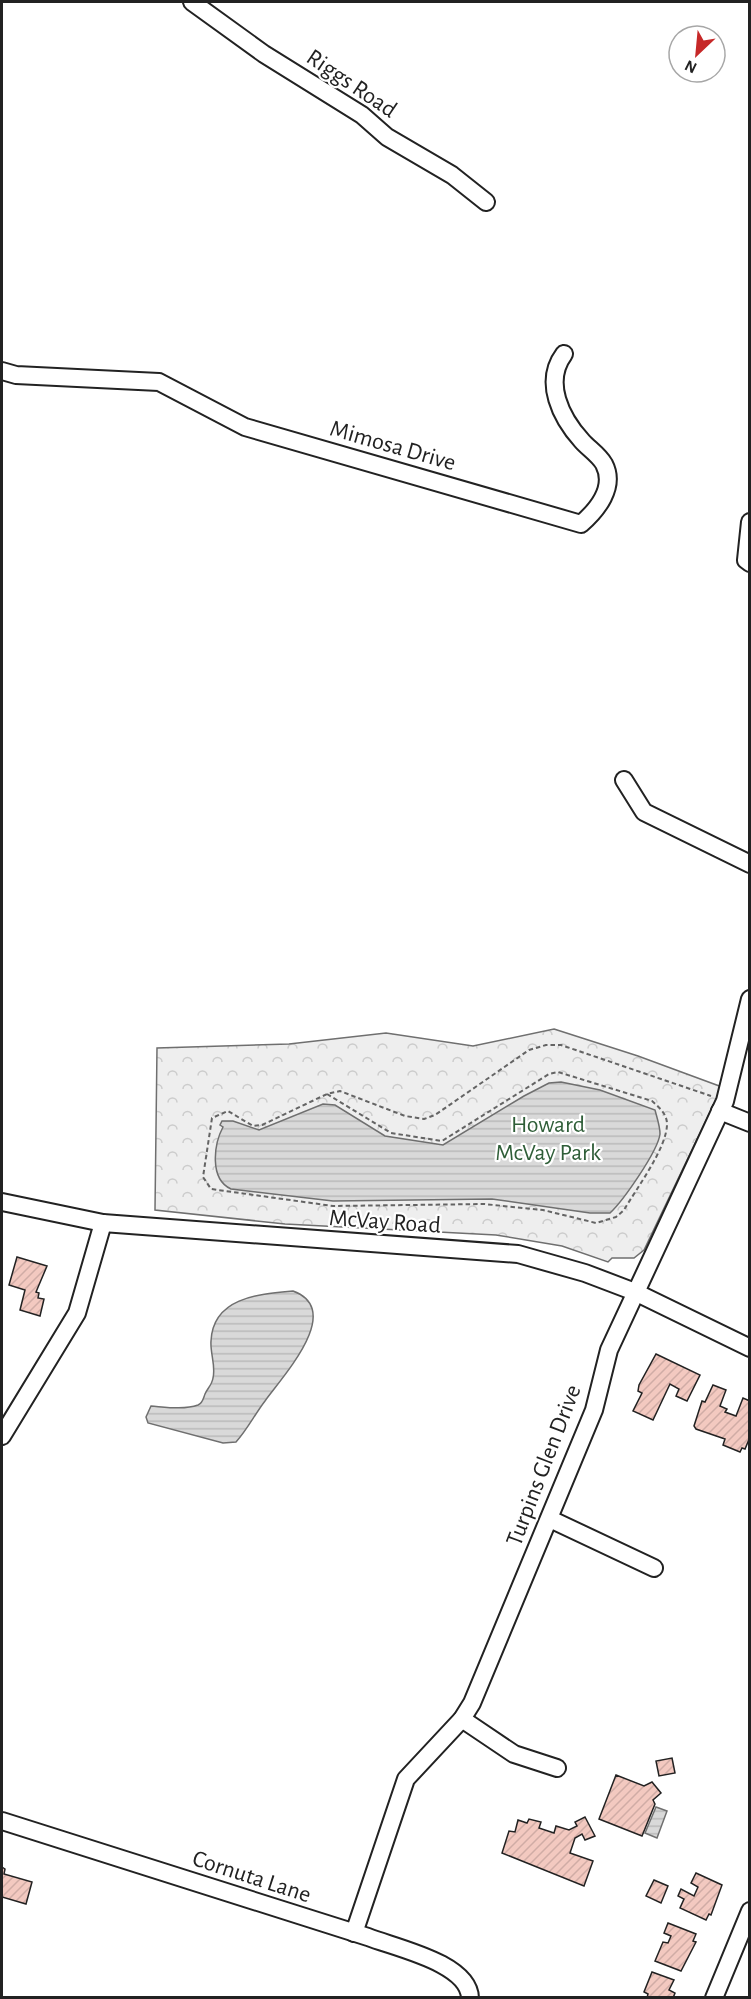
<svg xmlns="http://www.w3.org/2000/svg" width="751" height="1999" font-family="'Alegreya Sans',sans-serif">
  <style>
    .forest { fill: url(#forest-crowns); stroke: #6f6f6f; stroke-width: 1.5 }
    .water { fill: url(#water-rules); stroke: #6f6f6f; stroke-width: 1.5 }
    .building { fill: url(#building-hatch); stroke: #222; stroke-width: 1.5 }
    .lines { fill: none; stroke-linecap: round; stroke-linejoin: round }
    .minor-casing { stroke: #222; stroke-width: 20 }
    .path { stroke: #646464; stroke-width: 2; stroke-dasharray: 4.5 3; stroke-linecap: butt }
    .minor { stroke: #fff; stroke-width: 16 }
    .labels { text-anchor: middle; stroke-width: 4.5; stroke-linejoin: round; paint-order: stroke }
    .street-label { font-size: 24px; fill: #222; stroke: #fff }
    .park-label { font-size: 24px; fill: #2f5e38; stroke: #fff }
  </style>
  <defs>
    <pattern id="forest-crowns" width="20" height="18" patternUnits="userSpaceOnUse" patternTransform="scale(1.5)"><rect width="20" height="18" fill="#eee"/><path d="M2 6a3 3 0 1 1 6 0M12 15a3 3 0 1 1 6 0" fill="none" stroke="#ccc"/></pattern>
    <pattern id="water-rules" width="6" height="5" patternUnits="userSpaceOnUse" patternTransform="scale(1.5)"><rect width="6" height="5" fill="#d9d9d9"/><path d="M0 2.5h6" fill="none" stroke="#bababa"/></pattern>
    <pattern id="building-hatch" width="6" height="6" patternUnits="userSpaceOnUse" patternTransform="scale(1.5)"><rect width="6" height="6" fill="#f3c9c0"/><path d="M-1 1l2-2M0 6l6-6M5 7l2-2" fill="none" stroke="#d0aca5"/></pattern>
  </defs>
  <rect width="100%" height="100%" fill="#fff"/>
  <path class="forest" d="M554,1029l84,27 84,31 -78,163 -10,8h-22l-4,4 -46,-16 -66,-11 -211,-11 -130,-14 2,-162 132,-4 97,-11 87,13z"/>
  <g class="water">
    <path d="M561,1082l39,8 55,20c2,8 5,16 5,24 -2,17 -37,67 -50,79h-20l-98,-14 -159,2 -102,-12c-22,-10 -17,-45 -8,-62l-3,-2 2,-4h11l26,9 64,-26 12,1 50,31 58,9 81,-49 25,-13z"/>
    <path d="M293,1291c52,19 -11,86 -28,110 -10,13 -18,29 -29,41l-13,1 -75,-20 -2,-6 5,-11c14,1 33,4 47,-1 5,-2 5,-6 7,-11 2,-5 7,-9 8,-16 3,-12 -3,-25 -2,-37 2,-44 49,-47 82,-50z"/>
    <path d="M656,1807l11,4 -10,27 -12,-5z"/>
  </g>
  <g class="building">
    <path d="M17,1257l30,9 -11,26 3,1 -1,5 6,1 -4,17 -20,-6 5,-20 -16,-5z"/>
    <path d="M656,1354l44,21 -13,26 -11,-5 3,-7 -9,-5 -17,36 -20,-9 9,-18 -4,-2 1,-6z"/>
    <path d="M713,1385l13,5 -6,16 7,3 -2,3 11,4 7,-18 7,3v36l-5,12 -3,-1 -2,4 -17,-7 2,-6 -29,-10 -2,-3 8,-25 3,1z"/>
    <path d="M672,1758l3,15 -16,3 -3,-15z"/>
    <path d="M616,1775l28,11 8,-4 9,11 -8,7 2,4 -13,32 -43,-17z"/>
    <path d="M585,1817l10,19 -10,4 -3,-6 -7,4 -5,15 23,8 -9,25 -82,-33 7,-22 6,1 3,-12 9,3 2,-4 12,3 -2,6 15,5 2,-7 13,4 8,-4 -2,-4z"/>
    <path d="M2,1867l3,2 -1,5 28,8 -6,22 -24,-7z"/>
    <path d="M696,1873l26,12 -11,30 -2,-1 -3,6 -26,-12 4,-9 -6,-3 3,-7 13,7 4,-9 -7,-4z"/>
    <path d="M654,1880l14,6 -7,17 -15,-7z"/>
    <path d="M668,1923l28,11 -3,7 3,1 -15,29 -26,-10 8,-19 5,1 3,-7 -7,-3z"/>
    <path d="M652,1972l22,8 -5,10 6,3 -2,5h-26l1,-4 -4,-2z"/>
  </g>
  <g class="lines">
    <defs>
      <g id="minor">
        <path d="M192,2l72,52 98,61 25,22 65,38 34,27"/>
        <path d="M2,371l14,4 143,7 86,45 336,97c16,-14 35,-37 23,-60 -5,-9 -16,-16 -22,-23 -21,-23 -39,-59 -18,-87"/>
        <path d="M750,522l-4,38 4,3"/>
        <path d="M624,780l20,32 106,52"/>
        <path d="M720,1111l30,12"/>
        <path d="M2,1202l101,21 415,31 67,19 50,19 115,56"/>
        <path d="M2,1436l75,-123 26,-90"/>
        <path d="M550,1519l104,49"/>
        <path d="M462,1719l52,35 43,14"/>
        <path d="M2,1821l366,116c28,11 101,26 102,61"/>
        <path d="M354,1933l52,-154 56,-60 10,-16 122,-293 15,-60 116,-249 25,-102"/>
        <path d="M714,1998l36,-87"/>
      </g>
    </defs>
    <use href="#minor" class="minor-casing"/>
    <path class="path" d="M327,1094l64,39 51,8 107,-67 9,-2 94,29c7,6 15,13 15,23 0,24 -31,65 -43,86l-8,7 -20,6 -53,-13 -59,-6 -151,2 -122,-17 -8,-12 9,-59 16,-7 25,15 9,-1 65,-31 13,-3 65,25 19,3 11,-4 94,-65 17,-5h15l150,51"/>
    <use href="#minor" class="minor"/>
  </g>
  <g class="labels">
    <g class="street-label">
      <text transform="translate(352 83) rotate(34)" y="8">Riggs Road</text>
      <text transform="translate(393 445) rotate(16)" y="8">Mimosa Drive</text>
      <text transform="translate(385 1221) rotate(4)" y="8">McVay Road</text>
      <text transform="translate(543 1465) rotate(-69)" y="8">Turpins Glen Drive</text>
      <text transform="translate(252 1876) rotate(18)" y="8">Cornuta Lane</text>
    </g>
    <g class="park-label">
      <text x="548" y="1132">Howard<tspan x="548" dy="28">McVay Park</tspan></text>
    </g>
  </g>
  <rect width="751" height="1999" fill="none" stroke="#222222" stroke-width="6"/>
  <g transform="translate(697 54) rotate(206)"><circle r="28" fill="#ffffff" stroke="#a7a7a7" stroke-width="1.5"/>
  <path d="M0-4.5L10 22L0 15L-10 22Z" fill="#c62828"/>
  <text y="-9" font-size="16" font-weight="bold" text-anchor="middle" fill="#222222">N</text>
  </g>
</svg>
